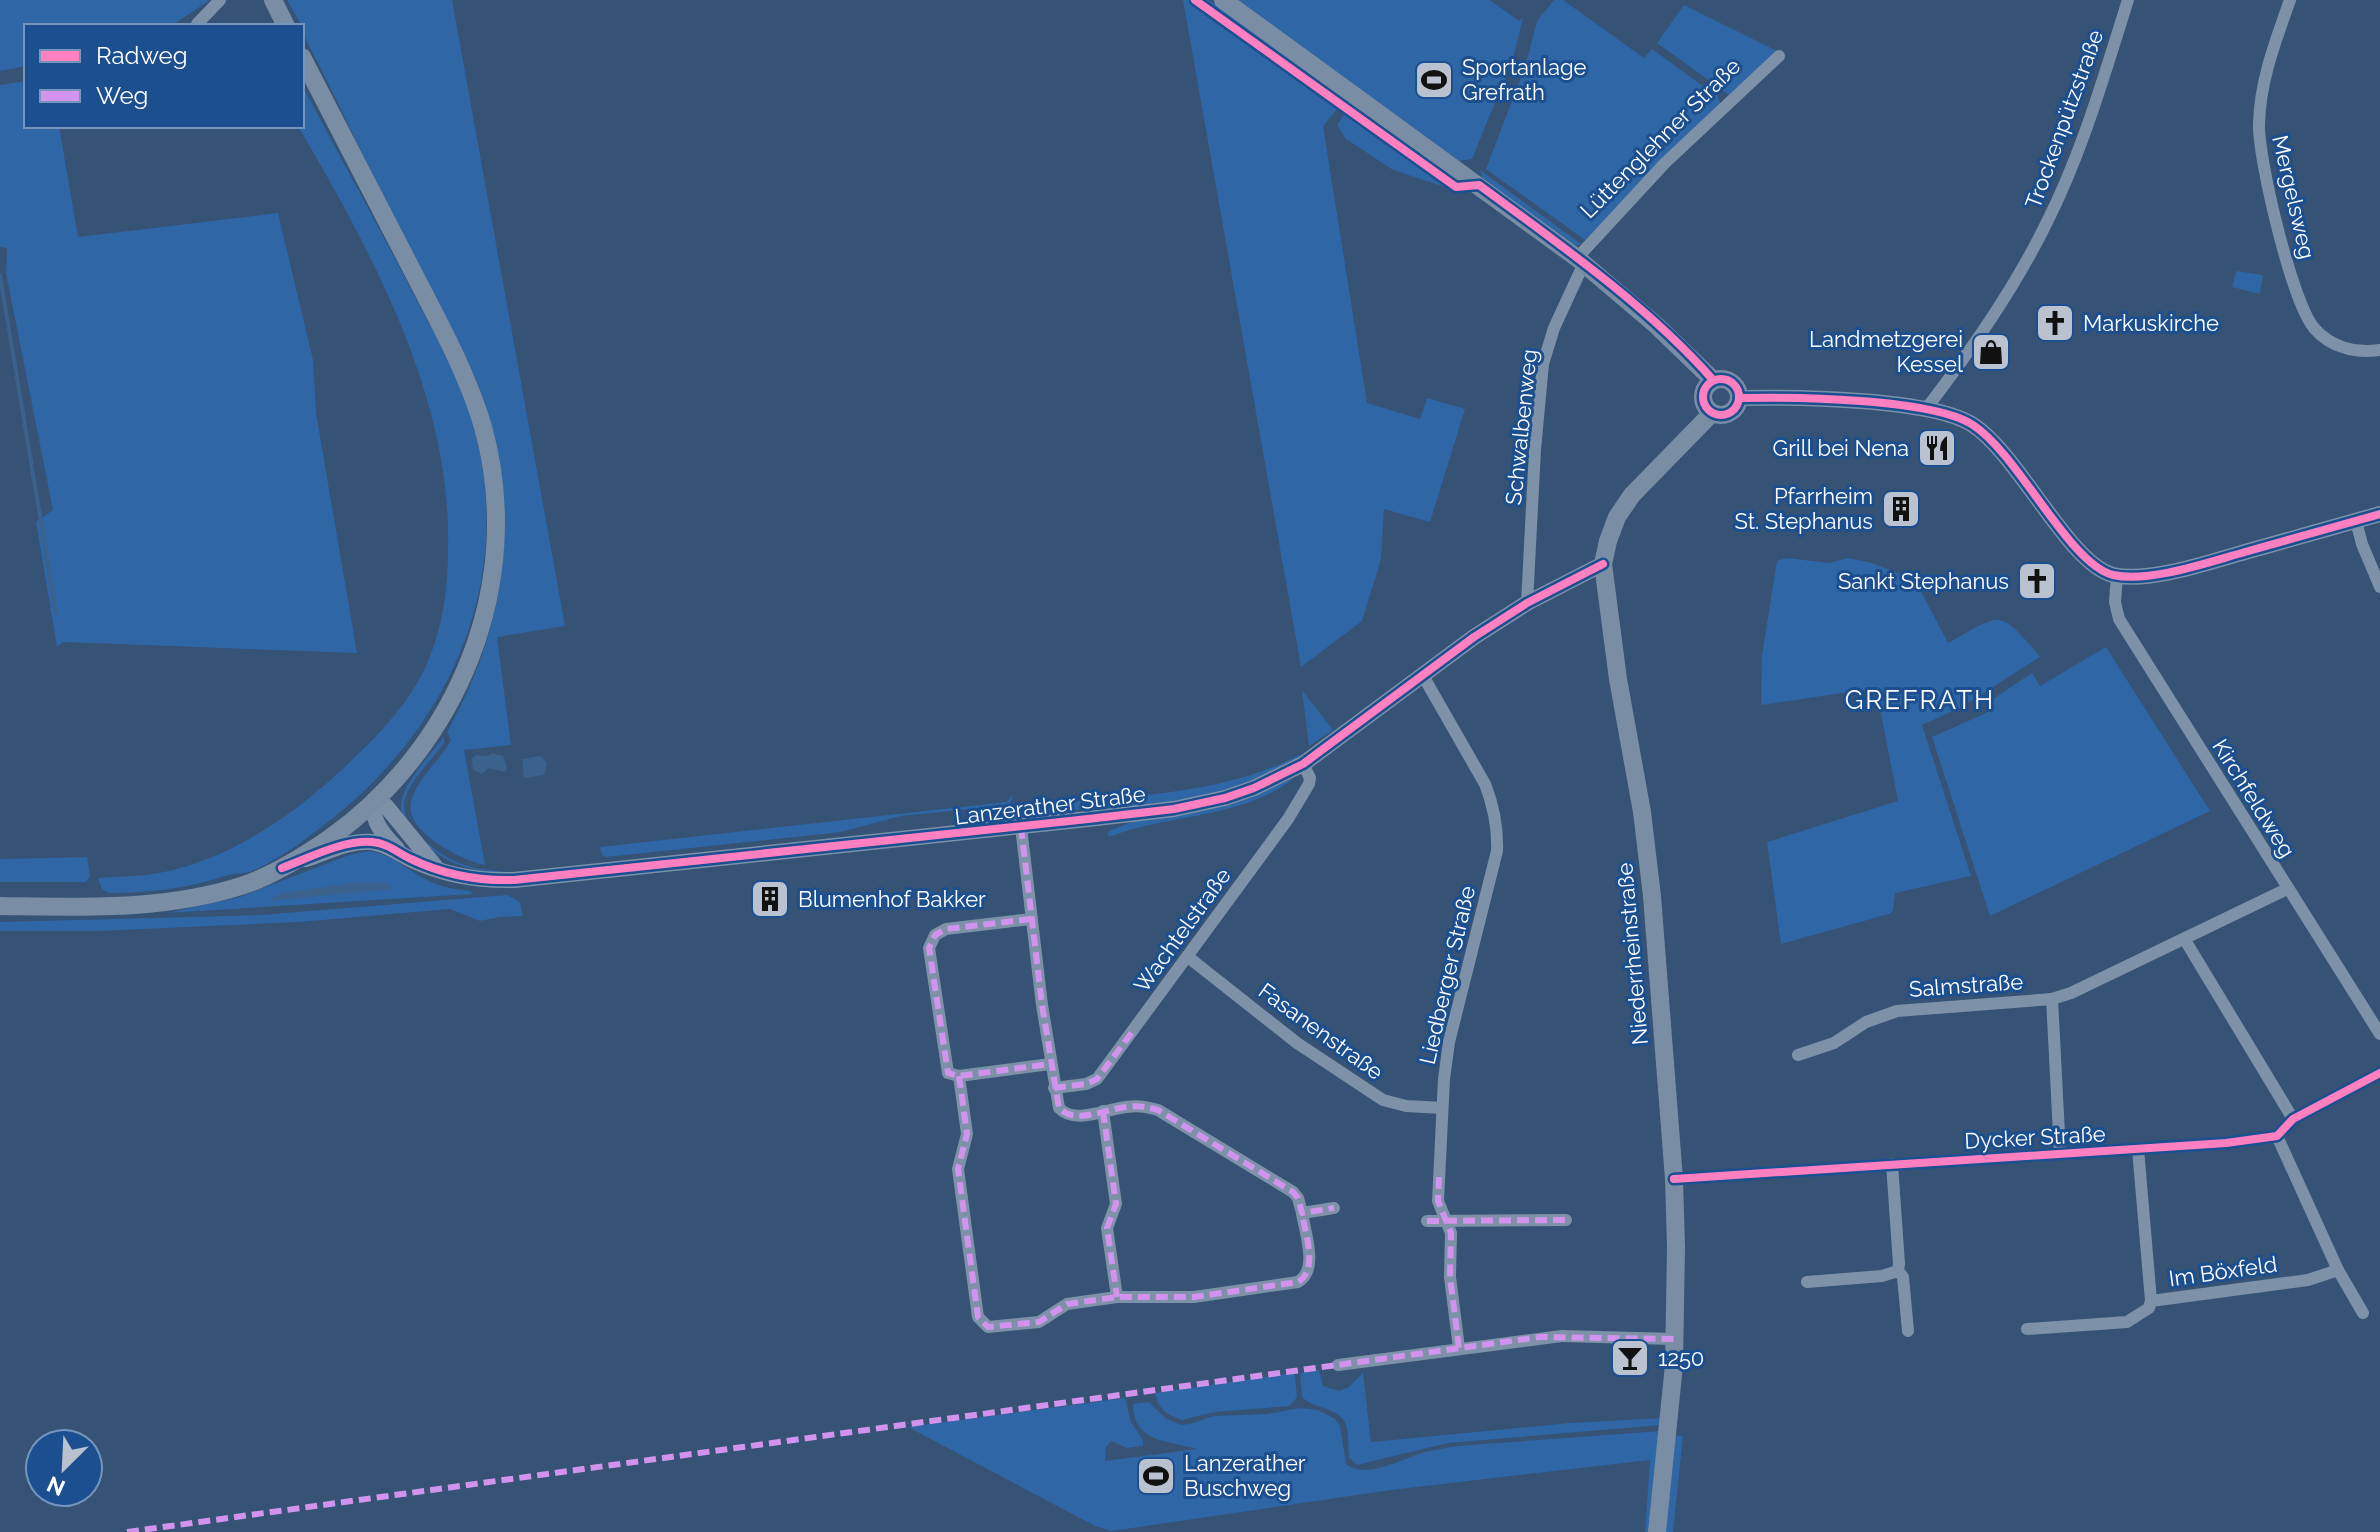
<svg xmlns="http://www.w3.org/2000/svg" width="2380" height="1532" font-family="Raleway,sans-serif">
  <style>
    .green { fill: #2f66a5 }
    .water { fill: #3b618d }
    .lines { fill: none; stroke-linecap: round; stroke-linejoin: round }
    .stream { stroke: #3b618d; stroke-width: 4 }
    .minor { stroke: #7d92a8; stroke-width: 12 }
    .tertiary { stroke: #7d92a8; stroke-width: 16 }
    .secondary { stroke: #798da4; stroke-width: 18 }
    .quiet { stroke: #d193ec; stroke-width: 6; stroke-dasharray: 12 6; stroke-linecap: butt }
    .cycleway-casing { stroke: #1b4f8f; stroke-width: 13 }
    .cycleway { stroke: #ff80c0; stroke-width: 8 }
    .labels { text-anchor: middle; stroke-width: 6; stroke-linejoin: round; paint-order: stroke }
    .poi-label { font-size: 22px; fill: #fff; stroke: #1b4f8f; text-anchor: start }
    .street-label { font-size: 22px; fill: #fff; stroke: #1b4f8f }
    .quarter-label { font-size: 26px; letter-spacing: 2px; fill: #fff; stroke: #1b4f8f }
  </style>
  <rect width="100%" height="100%" fill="#365274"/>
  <g class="green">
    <path d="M0,0h210l-39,26h-145v40l-26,5z"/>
    <path d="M287,0h165l113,626 -68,11 14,108 -47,5 21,115c-25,-5 -85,-35 -73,-67 7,-21 28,-38 39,-58l-4,-8c60,-106 76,-223 34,-340 -13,-34 -31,-66 -48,-98 -26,-51 -52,-101 -77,-153 -12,-25 -24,-51 -37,-76 -6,-12 -15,-26 -17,-39z"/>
    <path d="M1183,0h6l258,183 -2,4 -52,-17 -47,-31 -9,-14 8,-12 -7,-5 -15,18 44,277 53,16 7,-21 38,11 -35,113 -46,-13 -3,50 -19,62 -61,46z"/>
    <path d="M1198,0h11l95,69 -2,7z"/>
    <path d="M1236,0h254l29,21 4,-4 -10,42 -41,100 -13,2z"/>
    <path d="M1554,0h9l81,58 8,-9 66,48 3,7 -136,136 -99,-71 39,-102 12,-46z"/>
    <path d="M1684,5l95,47 -50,43 -72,-52z"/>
    <path d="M1319,80l134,97v7l-145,-103z"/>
    <path d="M26,81v45h33l19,111 200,-24 35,147 3,53 41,240 -294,-11 -6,5 -21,-125 17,-12 -47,-237 1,-25 -7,-1v-162z"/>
    <path d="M302,85c38,72 77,142 114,214 23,43 47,86 59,133 40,153 -28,300 -151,393 -22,17 -46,35 -72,46 -8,3 -16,2 -24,4 -38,13 -77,18 -119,18l-7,-4 -4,-11c20,-2 42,-1 61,-5 66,-12 129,-54 178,-99 34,-31 73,-69 91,-113 15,-35 20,-74 20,-112 4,-151 -76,-296 -150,-423h4z"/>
    <path d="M1480,170l101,74 -5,2 -93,-66z"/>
    <path d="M2236,271l27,4 -3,19 -28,-7z"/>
    <path d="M1786,558l44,5 18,-5 24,5 43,17 33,63c53,-29 50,-37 92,14l-80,51 -38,17 49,151 -76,17 -2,18 -4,3 -108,30 -14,-102 131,-41 -22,-113 -115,17 1,-50 15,-94z"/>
    <path d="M2106,647l104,164 -220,105 -58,-179 54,-24 7,-14 39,-26 8,13z"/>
    <path d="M1302,690l31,40 -24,16z"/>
    <path d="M444,737v6c-12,17 -33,36 -39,56 -7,26 31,54 52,63 15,7 32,8 48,10 -39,1 -72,-13 -95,-46 -5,-7 -10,-13 -9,-22 2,-21 30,-50 43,-67z"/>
    <path d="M1299,755l2,3c-16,8 -32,19 -49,25 -70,27 -146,22 -219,30v-8c88,-9 186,-8 266,-50z"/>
    <path d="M1293,779c-53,41 -124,34 -184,58l-2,-5 29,-12z"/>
    <path d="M1013,794l-3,11 -109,11 -60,16 -235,25 -4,-2 -2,-8 407,-45z"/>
    <path d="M369,851c23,3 38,19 58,29 14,8 29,9 44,11l1,3 -305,19 73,-16 109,-42z"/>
    <path d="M87,857l3,19 -4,6h-86v-23z"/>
    <path d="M507,895l13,7 3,14 -24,1 -19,4 -30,-12 -151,13 -201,9h-98v-9l261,-7z"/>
    <path d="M1319,1370l4,16 16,5 10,-4 14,-14 8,69 199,-19 92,-5 -1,7 -213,18 -91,22 -8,-7c-1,-10 0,-23 -3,-33 -6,-18 -33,-16 -44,-28l-2,-24z"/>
    <path d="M1293,1373l2,2 2,22 -7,9 -76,6 -32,8c-15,-5 -24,-11 -27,-27z"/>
    <path d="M1125,1398l6,24 12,18v6l-16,2 -16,-7 -5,6 -1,14 92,-12c-27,-8 -64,-6 -64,-45l16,-2 16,16 16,7 9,-1 24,-8 53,-2 33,-6 18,2 17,9 5,7 6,38c20,16 58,-6 79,-12 10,-2 21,-4 32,-6l204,-15 -10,101h-6l5,-72 -259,30 -279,41 -17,-5 -187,-99z"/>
    <path d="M1674,1435l9,1 -10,96h-8z"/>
  </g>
  <g class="water">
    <path d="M492,753l11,3 4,12 -2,4 -16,-4 -7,6 -9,-4 -1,-11 4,-4 12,1z"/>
    <path d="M541,756l6,7 -3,12 -20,3 -2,-19z"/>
    <path d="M353,883h35l3,6 -123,12 14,-8z"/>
  </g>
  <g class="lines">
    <path class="stream" d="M0,275l56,338"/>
    <g class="minor">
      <path d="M2290,0c-14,40 -30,80 -31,124 -1,35 33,178 55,204 16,19 42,26 66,22"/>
      <path d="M197,24l23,-24"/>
      <path d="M1577,258l88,-95 114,-107"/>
      <path d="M1926,409c45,-59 87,-118 120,-185 36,-71 58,-148 82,-224"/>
      <path d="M2356,521l6,23 18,43"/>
      <path d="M2117,575l-2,27 4,17 261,415"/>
      <path d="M1527,603l8,-153 8,-86 11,-36 30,-65"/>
      <path d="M1422,674l63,110c9,23 13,43 12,67l-48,191 -5,37 -6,122 13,32 -1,44 9,71"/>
      <path d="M1021,827l21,178 17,103c16,17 47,1 67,-1 12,-2 21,0 32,3l135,82 5,6 4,15 32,-5"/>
      <path d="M1031,919l-85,10 -11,6 -6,13 19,125 11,3 91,-12"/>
      <path d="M2185,940l108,179"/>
      <path d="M1188,957l109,86 86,57 23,6 36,2"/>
      <path d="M2052,999l8,154"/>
      <path d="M1798,1055l36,-12 32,-21 31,-11 155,-12 19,-6 216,-104"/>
      <path d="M959,1076l8,58 -9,35 20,148 10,10 51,-5 28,-18 50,-7h77l104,-15c21,-12 7,-49 4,-69"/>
      <path d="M1054,1088l32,-4 11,-5 191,-260 21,-35 1,-6 -7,-14"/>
      <path d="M1103,1111l13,93 -9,24 10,69"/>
      <path d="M2277,1136l61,134 25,43"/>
      <path d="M2138,1149l13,152"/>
      <path d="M1892,1164l7,100 -1,7 5,6 5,54"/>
      <path d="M1674,1179l552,-36 51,-7 16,-17 87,-46"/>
      <path d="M1427,1221l139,-1"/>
      <path d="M1807,1282l75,-6 16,-5"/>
      <path d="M2027,1329l100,-7 22,-14 2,-7 157,-21 30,-10"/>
      <path d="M1338,1365l224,-29 112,3"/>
    </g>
    <g class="tertiary">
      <path d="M1739,398c53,-1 193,0 234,27 46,30 96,139 140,150 37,8 96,-13 132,-23 45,-13 90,-25 135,-38"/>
      <path d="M397,849c-14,-15 -24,-25 -24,-46l13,3 49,60"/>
      <path d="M306,859c21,-7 44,-19 66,-17 15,2 26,11 40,18 32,15 66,21 102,20l574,-61 86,-10 51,-11 29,-10 49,-24 171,-127 53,-34 76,-39"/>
    </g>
    <g class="secondary">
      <path d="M273,0l13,26"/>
      <path d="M1223,0l354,258 79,67 57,55"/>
      <circle cx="1721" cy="397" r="18"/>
      <path d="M0,906c82,1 165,5 244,-21 30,-10 60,-29 86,-47 129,-92 196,-256 153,-411 -16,-55 -45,-106 -71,-157 -37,-71 -73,-142 -110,-213"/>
      <path d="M1657,1532l17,-167 2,-118 -2,-68 -22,-283 -10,-84 -24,-133 -15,-115 5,-23 9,-24 15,-22 80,-82"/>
    </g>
    <g class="quiet">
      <path d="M1021,827l21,178 17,103c16,17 47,1 67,-1 12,-2 21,0 32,3l135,82 5,6 4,15 32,-5"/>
      <path d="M1031,919l-85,10 -11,6 -6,13 19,125 11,3 91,-12"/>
      <path d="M959,1076l8,58 -9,35 20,148 10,10 51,-5 28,-18 50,-7h77l104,-15c21,-12 7,-49 4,-69"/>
      <path d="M1054,1088l32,-4 11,-5 36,-48"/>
      <path d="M1103,1111l13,93 -9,24 10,69"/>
      <path d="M1439,1177l-1,24 13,32 -1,44 9,71"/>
      <path d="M1427,1221l139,-1"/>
      <path d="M127,1532l1413,-195 134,2"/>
    </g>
    <defs>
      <g id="cycleway">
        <path d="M1195,0l261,187 23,-2c79,58 170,122 234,195"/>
        <circle cx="1721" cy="397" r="18"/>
        <path d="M1739,398c53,-1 193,0 234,27 46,30 96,139 140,150 37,8 96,-13 132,-23 45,-13 90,-25 135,-38"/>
        <path d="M282,868c27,-10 60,-28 90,-26 15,1 26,11 39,17 33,16 67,22 103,21l574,-61 86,-10 51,-11 29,-10 49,-24 171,-127 53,-34 76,-39"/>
        <path d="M1674,1179l552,-36 51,-7 16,-17 87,-46"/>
      </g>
    </defs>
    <use href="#cycleway" class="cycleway-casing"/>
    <use href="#cycleway" class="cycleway"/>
  </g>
  <defs>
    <symbol id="stadium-square" viewBox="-11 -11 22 22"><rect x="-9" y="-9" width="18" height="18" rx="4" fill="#b9c2ce" stroke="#1b4f8f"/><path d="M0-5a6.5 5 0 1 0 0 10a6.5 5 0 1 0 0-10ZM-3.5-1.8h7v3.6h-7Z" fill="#111"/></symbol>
    <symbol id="church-square" viewBox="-11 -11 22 22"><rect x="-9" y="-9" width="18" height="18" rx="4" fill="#b9c2ce" stroke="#1b4f8f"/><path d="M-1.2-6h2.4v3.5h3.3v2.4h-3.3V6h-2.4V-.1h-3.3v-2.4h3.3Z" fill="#111"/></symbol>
    <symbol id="shop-square" viewBox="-11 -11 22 22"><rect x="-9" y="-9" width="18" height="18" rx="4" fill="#b9c2ce" stroke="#1b4f8f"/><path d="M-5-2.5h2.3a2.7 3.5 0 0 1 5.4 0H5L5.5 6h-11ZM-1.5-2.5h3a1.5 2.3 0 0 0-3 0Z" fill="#111"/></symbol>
    <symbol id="restaurant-square" viewBox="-11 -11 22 22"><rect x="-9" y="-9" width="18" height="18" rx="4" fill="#b9c2ce" stroke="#1b4f8f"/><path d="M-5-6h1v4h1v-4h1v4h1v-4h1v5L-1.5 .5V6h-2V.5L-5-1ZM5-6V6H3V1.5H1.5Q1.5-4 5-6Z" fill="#111"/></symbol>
    <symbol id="building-square" viewBox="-11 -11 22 22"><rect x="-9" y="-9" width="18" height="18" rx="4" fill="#b9c2ce" stroke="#1b4f8f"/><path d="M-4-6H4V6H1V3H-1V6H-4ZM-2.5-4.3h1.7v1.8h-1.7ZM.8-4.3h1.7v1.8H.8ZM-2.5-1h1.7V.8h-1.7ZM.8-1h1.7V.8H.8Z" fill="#111"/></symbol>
    <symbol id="bar-square" viewBox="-11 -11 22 22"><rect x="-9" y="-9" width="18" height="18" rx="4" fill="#b9c2ce" stroke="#1b4f8f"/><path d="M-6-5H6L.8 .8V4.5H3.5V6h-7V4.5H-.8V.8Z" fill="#111"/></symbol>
  </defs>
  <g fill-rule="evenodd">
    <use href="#stadium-square" x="1412" y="58" width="44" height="44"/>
    <use href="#church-square" x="2033" y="301" width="44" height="44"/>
    <use href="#shop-square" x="1969" y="330" width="44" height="44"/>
    <use href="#restaurant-square" x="1915" y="426" width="44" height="44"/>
    <use href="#building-square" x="1879" y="487" width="44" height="44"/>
    <use href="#church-square" x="2015" y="559" width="44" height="44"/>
    <use href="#building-square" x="748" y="877" width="44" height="44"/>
    <use href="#bar-square" x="1608" y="1336" width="44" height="44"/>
    <use href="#stadium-square" x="1134" y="1454" width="44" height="44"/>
  </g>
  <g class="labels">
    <g class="poi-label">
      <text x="1462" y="75">Sportanlage<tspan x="1462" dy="25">Grefrath</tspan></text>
      <text x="2083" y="331">Markuskirche</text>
      <text x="1963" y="347" text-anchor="end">Landmetzgerei<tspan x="1963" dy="25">Kessel</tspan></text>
      <text x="1909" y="456" text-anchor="end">Grill bei Nena</text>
      <text x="1873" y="504" text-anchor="end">Pfarrheim<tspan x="1873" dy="25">St. Stephanus</tspan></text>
      <text x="2009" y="589" text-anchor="end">Sankt Stephanus</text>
      <text x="798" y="907">Blumenhof Bakker</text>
      <text x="1658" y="1366">1250</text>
      <text x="1184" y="1471">Lanzerather<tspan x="1184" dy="25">Buschweg</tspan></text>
    </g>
    <g class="street-label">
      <text transform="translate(2064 119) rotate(-70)" y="8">Trockenpützstraße</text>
      <text transform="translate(1660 138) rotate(-45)" y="8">Lüttenglehner Straße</text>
      <text transform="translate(2294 197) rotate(77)" y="8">Mergelsweg</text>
      <text transform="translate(1521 427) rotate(-84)" y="8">Schwalbenweg</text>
      <text transform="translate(2254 798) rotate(58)" y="8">Kirchfeldweg</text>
      <text transform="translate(1050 805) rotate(-7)" y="8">Lanzerather Straße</text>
      <text transform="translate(1182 930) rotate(-54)" y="8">Wachtelstraße</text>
      <text transform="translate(1632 954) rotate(-95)" y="8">Niederrheinstraße</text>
      <text transform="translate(1447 975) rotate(-77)" y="8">Liedberger Straße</text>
      <text transform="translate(1966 985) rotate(-4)" y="8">Salmstraße</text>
      <text transform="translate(1321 1031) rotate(36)" y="8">Fasanenstraße</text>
      <text transform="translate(2035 1137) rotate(-3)" y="8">Dycker Straße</text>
      <text transform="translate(2223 1271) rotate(-8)" y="8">Im Böxfeld</text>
    </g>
    <g class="quarter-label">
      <text x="1920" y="709">GREFRATH</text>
    </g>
  </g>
  <rect x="24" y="24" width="280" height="104" fill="#1b4f8f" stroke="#7695bc" stroke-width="2"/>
  <rect x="40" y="50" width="40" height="12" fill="#ff80c0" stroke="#7695bc" stroke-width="2"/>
  <text x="96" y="64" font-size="24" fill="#ffffff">Radweg</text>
  <rect x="40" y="90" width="40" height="12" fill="#d193ec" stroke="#7695bc" stroke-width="2"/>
  <text x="96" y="104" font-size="24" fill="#ffffff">Weg</text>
  <g transform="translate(64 1468) rotate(204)"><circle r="38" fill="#1b4f8f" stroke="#7695bc" stroke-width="2"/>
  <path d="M0-6L14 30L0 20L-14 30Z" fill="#b9c2ce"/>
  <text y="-12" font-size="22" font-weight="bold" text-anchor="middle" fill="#ffffff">N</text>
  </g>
</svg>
